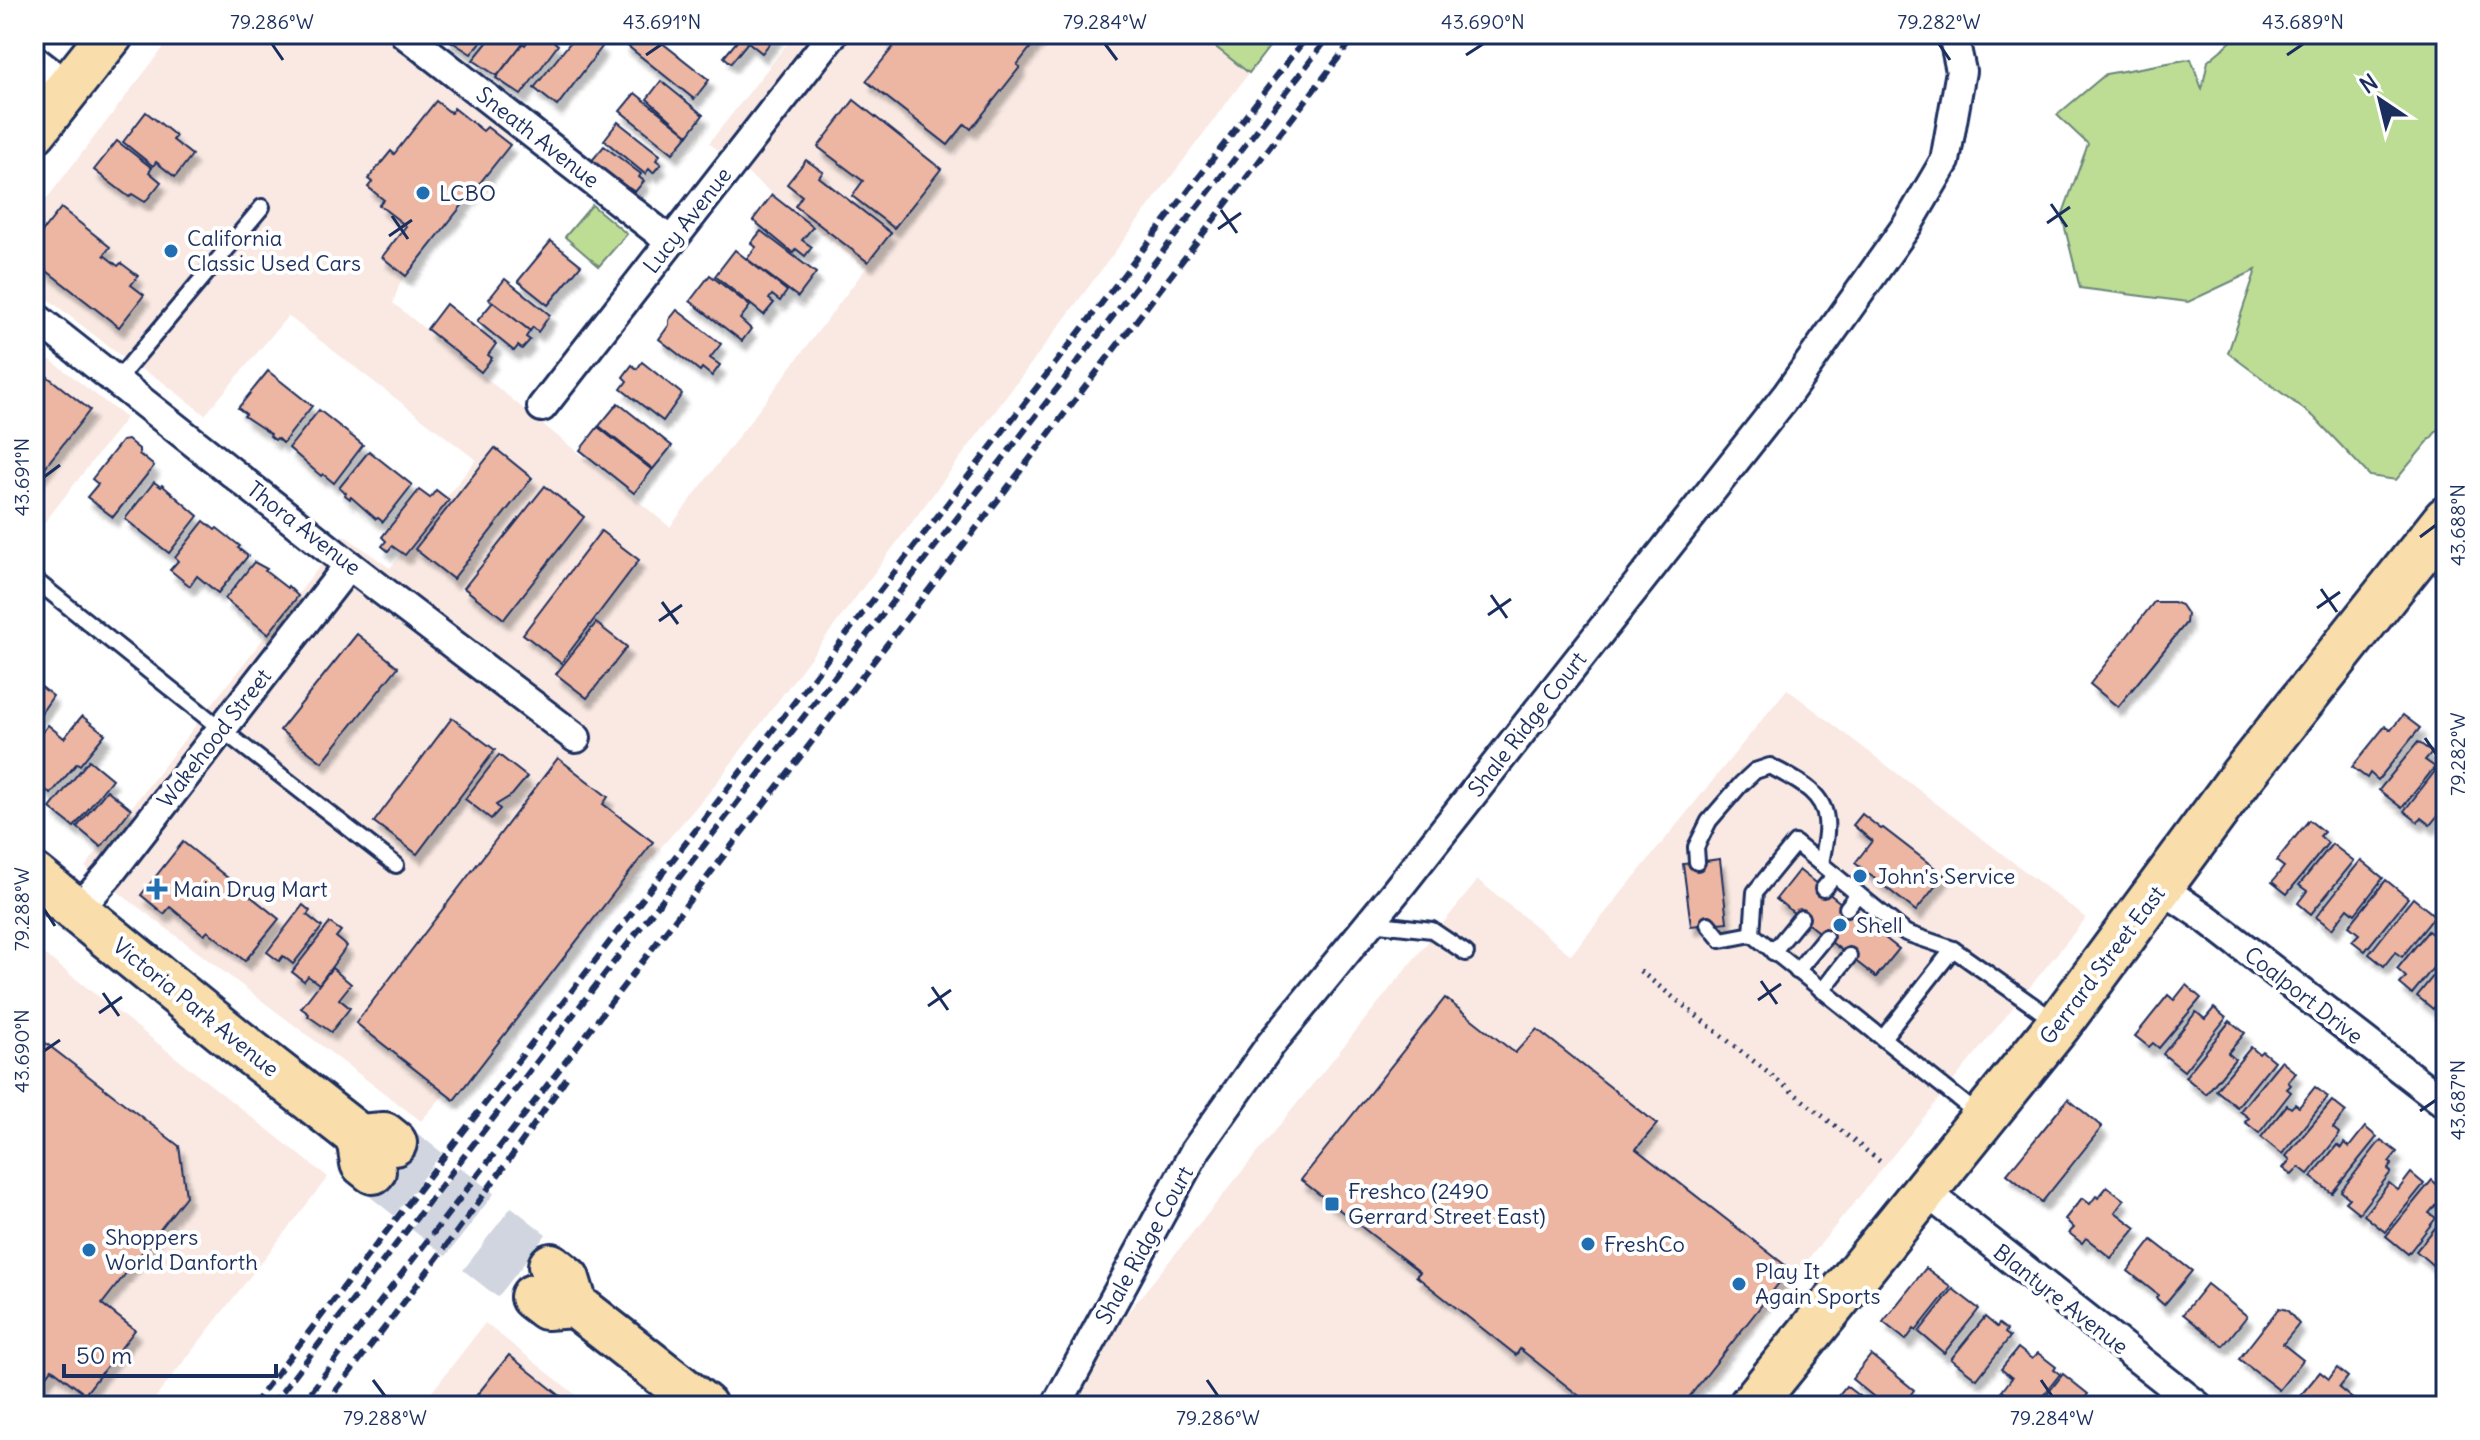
<svg xmlns="http://www.w3.org/2000/svg" width="2480" height="1440" font-family="Delius,sans-serif">
  <style>
    .built { fill: #fae9e3 }
    .green { fill: #bddd95; stroke: #6c867a; stroke-width: 2 }
    .building { fill: #edb6a2; stroke: #1b2f5e; stroke-width: 2; filter: url(#shadow) }
    .lines { fill: none; stroke-linecap: round; stroke-linejoin: round }
    .primary-tunnel { stroke: #d1d5df; stroke-width: 44; stroke-dasharray: 44 22; stroke-linecap: butt }
    .service-casing { stroke: #1b2f5e; stroke-width: 20 }
    .minor-casing { stroke: #1b2f5e; stroke-width: 34 }
    .primary-casing { stroke: #1b2f5e; stroke-width: 50 }
    .path { stroke: #1b2f5e; stroke-width: 5; stroke-dasharray: 2 6; stroke-linecap: butt }
    .service { stroke: #fff; stroke-width: 14 }
    .minor { stroke: #fff; stroke-width: 28 }
    .primary { stroke: #f9deab; stroke-width: 44 }
    .rail { stroke: #1b2f5e; stroke-width: 6; stroke-dasharray: 12 6; stroke-linecap: butt }
    .ticks { fill: none; stroke: #1b2f5e; stroke-width: 3 }
    .poi-dot { fill: #1f6fb2; stroke: #fff; stroke-width: 3 }
    .labels { text-anchor: middle; stroke-width: 8; stroke-linejoin: round; paint-order: stroke }
    .street-label { font-size: 22px; fill: #1b2f5e; stroke: #fff }
    .poi-label { font-size: 22px; fill: #1b2f5e; stroke: #fff; text-anchor: start }
    .neatline { fill: none; stroke: #1b2f5e; stroke-width: 3 }
    .ticks-label { font-size: 20px; text-anchor: middle; fill: #1b2f5e }
  </style>
  <defs>
    <filter id="shadow"><feDropShadow dx="5" dy="9" stdDeviation="2" flood-color="#0004"/></filter>
  </defs>
  <rect width="100%" height="100%" fill="#fff"/>
  <filter id="ink" filterUnits="userSpaceOnUse"><feTurbulence type="fractalNoise" baseFrequency=".0125" numOctaves="2"/><feDisplacementMap in="SourceGraphic" scale="16" xChannelSelector="R" yChannelSelector="G"/><feConvolveMatrix kernelMatrix="1 2 1 2 8 2 1 2 1" color-interpolation-filters="sRGB"/></filter>
  <g filter="url(#ink)">
    <g class="built">
      <path d="M174,34h208l133,104 -115,145 -7,20 277,224 196,-259 -157,-125 86,-109h404l50,39 -537,716 -291,332 -336,-254 259,-332 46,33 86,-108 -188,-144 -83,99 -45,-35 -29,-16 -97,-76v-73z"/>
      <path d="M34,347l92,71 -92,118z"/>
      <path d="M1787,689l299,229 -397,488h-637l426,-526 93,75z"/>
      <path d="M34,946l294,231 -179,229h-115z"/>
      <path d="M485,1323l105,83h-169z"/>
    </g>
    <g class="green">
      <path d="M1199,34h80l-30,39z"/>
      <path d="M2240,34h206v386l-50,60 -26,-4 -56,-59 -86,-64 28,-83 -68,32 -108,-14 -18,-72 26,-72 -31,-29 49,-41 85,-15 11,30 6,-28z"/>
      <path d="M592,205l35,29 -28,32 -34,-29z"/>
    </g>
    <g class="building">
      <path d="M449,34h39l-17,20 -25,-16z"/>
      <path d="M494,34h30l-5,5 4,4 -26,33 -24,-16z"/>
      <path d="M533,34h5l7,5 2,-3 11,9 -37,50 -25,-17 27,-35 2,2z"/>
      <path d="M577,34h9l16,13 -45,59 -23,-18z"/>
      <path d="M631,34h20l58,46 -15,19 -70,-56z"/>
      <path d="M743,34h34l-15,19 -14,-11 -17,21 -7,-6z"/>
      <path d="M889,34h152l-24,31 3,2 -49,62 -6,-5 -17,21 -82,-64 28,-35 -9,-6z"/>
      <path d="M661,81l42,34 -15,20 -41,-36z"/>
      <path d="M635,93l53,42 -15,18 -53,-42z"/>
      <path d="M854,100l87,69 -47,59 -42,-32 11,-15 -45,-34z"/>
      <path d="M436,101l15,12 3,-5 29,23 4,-4 23,18 -104,131 -24,-19 24,-31 -27,-21 5,-5 -16,-13 4,-5 -4,-3 23,-28 3,3z"/>
      <path d="M146,112l30,24 -3,4 19,15 -17,22 -19,-15 -3,4 -30,-24z"/>
      <path d="M618,122l42,33 -4,5 5,4 -8,9 -4,-4 -4,5 -41,-34z"/>
      <path d="M117,141l35,27 -3,4 12,10 -16,20 -13,-8 -3,3 -35,-27z"/>
      <path d="M604,146l37,28 -2,3 5,4 -9,11 -6,-4 -4,5 -36,-29z"/>
      <path d="M806,160l17,12 -4,5 72,56 -23,29 -73,-56 7,-10 -15,-12z"/>
      <path d="M772,195l41,32 -11,13 10,7 -7,9 -9,-7 -3,4 -40,-33z"/>
      <path d="M61,208l49,39 -6,8 14,11 3,-3 17,13 -7,9 13,10 -25,32 -85,-66v-12l4,-4 -4,-3z"/>
      <path d="M761,231l55,42 -18,24 -51,-38 9,-12 -5,-4z"/>
      <path d="M551,241l30,24 -33,40 -30,-24z"/>
      <path d="M735,250l52,41 -7,10 -8,-6 -3,4 5,4 -10,12 -49,-39z"/>
      <path d="M710,275l40,31 -10,13 11,10 -9,12 -52,-40z"/>
      <path d="M505,279l45,36 -12,17 -5,-5 -3,4 -41,-32z"/>
      <path d="M493,302l37,29 -4,6 4,3 -8,9 -4,-3 -4,5 -37,-30z"/>
      <path d="M446,304l50,40 -8,11 4,3 -11,14 -54,-43z"/>
      <path d="M677,310l44,34 -11,14 10,7 -8,11 -10,-8 -2,3 -41,-32 10,-14v-5z"/>
      <path d="M642,362l40,32 -19,27 -42,-32 6,-8 -4,-4 9,-12 5,4z"/>
      <path d="M34,366l56,44 -56,71z"/>
      <path d="M268,371l44,35 -29,37 -6,-5 -2,2 -5,-4 1,-2 -27,-18 2,-2 -8,-6z"/>
      <path d="M618,403l54,43 -19,23 -54,-43z"/>
      <path d="M319,410l44,35 -29,38 -11,-9 -2,2 -32,-28z"/>
      <path d="M598,427l54,43 -18,23 -54,-43z"/>
      <path d="M128,440l11,9v5l15,12 -41,51 -26,-20 11,-13 -6,-5 30,-38z"/>
      <path d="M495,448l37,30 -79,101 -38,-30z"/>
      <path d="M369,451l43,34 -29,37 -5,-4 -2,1 -25,-22 -1,2 -5,-4 1,-2 -7,-5z"/>
      <path d="M154,482l7,5 1,-2 36,31 -29,37 -44,-34z"/>
      <path d="M545,486l39,31 -80,102 -40,-31z"/>
      <path d="M419,490l11,8 6,-8 13,10 -44,55 -13,-9 -4,5 -6,-5 4,-5 -4,-4z"/>
      <path d="M204,521l11,9 2,-2 23,18 -2,2 10,8 -30,37 -21,-17 -7,10 -20,-16 8,-9 -3,-3z"/>
      <path d="M601,531l38,29 -78,103 -38,-29z"/>
      <path d="M254,562l13,7 -2,2 22,17 1,-2 10,10 -30,38 -43,-35z"/>
      <path d="M2154,602h19l8,3 6,9 -1,9 -68,84 -28,-23z"/>
      <path d="M596,623l31,24 -40,51 -31,-24z"/>
      <path d="M357,634l41,33 -76,95 -42,-32z"/>
      <path d="M39,685l14,11 -19,27v-32z"/>
      <path d="M2403,715l17,13 -42,52 -8,-7 -3,5 -15,-11 33,-41 6,4z"/>
      <path d="M82,716l23,18 -25,31 -3,-2 -26,31 -13,-10 -4,5v-46l14,-18 16,13z"/>
      <path d="M452,718l43,32 -78,104 -43,-32z"/>
      <path d="M2418,742l14,10 -7,8 10,7 -33,41 -23,-18z"/>
      <path d="M499,755l28,22 -15,18 -16,10 4,4 -9,10 -26,-20z"/>
      <path d="M558,758l50,39 -5,7 50,38 -199,258 -98,-77z"/>
      <path d="M89,760l23,19 -38,48 -24,-19z"/>
      <path d="M2436,770l7,6 3,-4v33l-16,20 -9,-7 -3,4 -14,-11z"/>
      <path d="M107,790l24,19 -30,38 -24,-20z"/>
      <path d="M1862,814l19,15 2,-1 61,47 -28,36 -61,-48 17,-22 -19,-16z"/>
      <path d="M2309,820l15,12 -4,4 8,7 -41,51 -15,-12 12,-15 -8,-6z"/>
      <path d="M183,842l96,77 -34,42 -37,-30 -4,4 -34,-28 -6,7 -23,-19z"/>
      <path d="M2332,844l22,17 -43,53 -13,-11 9,-12 -8,-6z"/>
      <path d="M1720,859l7,63 -36,4 -8,-62z"/>
      <path d="M2361,860l22,18 -28,36 -7,-6 -16,21 -16,-12z"/>
      <path d="M1799,870l100,79 -23,28 -100,-78z"/>
      <path d="M2386,880l22,18 -43,53 -13,-10 7,-7 -10,-8z"/>
      <path d="M2413,898l22,18 -33,41 -7,-5 -11,14 -15,-12z"/>
      <path d="M303,905l7,6 -3,4 15,12 -29,37 -10,-8 -4,5 -12,-9z"/>
      <path d="M330,923l11,8 -5,6 11,9 -28,38 -11,-8 -4,5 -12,-9z"/>
      <path d="M2428,931l18,14v7l-34,42 -12,-10 6,-7 -9,-8z"/>
      <path d="M2446,960v32l-13,17 -16,-13z"/>
      <path d="M332,968l19,16 -12,15 11,9 -19,24 -23,-16 1,-2 -8,-6z"/>
      <path d="M2186,985l15,13 -42,50 -6,-5 -4,4 -14,-11 33,-41 6,5z"/>
      <path d="M1445,998l70,55 22,-24 120,95 -21,25 154,120 -108,137h-90l-72,-57 -4,6 -100,-79 4,-4 -119,-92z"/>
      <path d="M2214,1008l12,10 -42,53 -21,-17 33,-42 9,7z"/>
      <path d="M2230,1021l15,12 -17,20 7,6 -29,35 -21,-17z"/>
      <path d="M34,1034l145,112 7,50 -84,108 33,26 -50,64 -33,-25 -18,23z"/>
      <path d="M2251,1047l8,7 3,-3 12,10 -37,46 -21,-17z"/>
      <path d="M2281,1061l15,12 -8,9 3,3 -4,4 4,3 -32,41 -14,-11 4,-4 -9,-7z"/>
      <path d="M2315,1087l13,10 -46,57 -21,-17 26,-32 4,3 4,-4 4,3z"/>
      <path d="M2068,1099l34,28 -60,75 -35,-28z"/>
      <path d="M2332,1101l14,11 -13,16 6,5 -3,6 -28,35 -9,-7 -7,8 -9,-7 7,-8 -4,-4z"/>
      <path d="M2365,1127l12,10 -45,56 -21,-16 26,-32 4,3 3,-5 5,4z"/>
      <path d="M2381,1140l16,12 -8,10 3,2 -4,5 3,3 -32,41 -14,-11 4,-4 -8,-7z"/>
      <path d="M2411,1173l13,11 -39,48 -21,-17 25,-32 9,7z"/>
      <path d="M2432,1180l14,13 -17,20 7,5 -28,36 -22,-18z"/>
      <path d="M2107,1187l17,13 -9,12 21,16 -25,30 -25,-20 -4,5 -13,-10 5,-5 -9,-9 17,-21 8,6 6,-8 2,2z"/>
      <path d="M2446,1215v41l-10,12 -20,-17z"/>
      <path d="M2152,1240l40,31 -28,34 -8,-7 2,-3 -30,-24z"/>
      <path d="M1926,1268l25,19 -35,44 -2,-2 -8,11 -23,-18z"/>
      <path d="M2207,1284l40,32 -24,30 -40,-32z"/>
      <path d="M1953,1289l26,20 -35,44 -25,-21z"/>
      <path d="M2279,1308l8,2 12,14 -16,20 20,16 -24,30 -40,-31z"/>
      <path d="M1985,1317l12,10 2,-3 8,6 -2,3 5,4 -33,42 -26,-20z"/>
      <path d="M2018,1348l14,11 6,-6 18,14 -2,3 6,4 -25,32h-14l-19,-15 10,-13 -11,-9z"/>
      <path d="M509,1355l64,51h-105z"/>
      <path d="M1871,1355l43,35 -12,16h-17l-33,-27z"/>
      <path d="M2337,1368l11,9 -9,11 20,16 -2,2h-58l-4,-4 25,-30 9,7z"/>
      <path d="M2063,1374l25,20 -9,12h-41z"/>
      <path d="M1846,1386l26,20h-42z"/>
    </g>
    <g class="lines">
      <g class="primary-tunnel">
        <path d="M394,1143l157,123"/>
        <path d="M373,1171l160,126"/>
      </g>
      <defs>
        <g id="service">
          <path d="M117,380l145,-173"/>
          <path d="M34,579l187,150 175,136"/>
          <path d="M1697,862l-1,-15 13,-26 32,-37 14,-13 15,-5c23,13 54,25 56,54 2,14 -3,30 -5,44"/>
          <path d="M1823,889l12,-14"/>
          <path d="M1847,908l11,-14"/>
          <path d="M1371,923l61,7 34,23"/>
          <path d="M1708,924l13,16 31,-6"/>
          <path d="M1773,952l28,-34"/>
          <path d="M1797,971l28,-34"/>
          <path d="M1822,991l27,-35"/>
          <path d="M1883,1038l70,-89"/>
          <path d="M1980,1116l-228,-182 3,-42 40,-49 111,90 47,16 102,72"/>
        </g>
        <g id="minor">
          <path d="M405,34l265,207"/>
          <path d="M34,60l35,27"/>
          <path d="M34,316l315,249 227,173"/>
          <path d="M542,407l291,-373"/>
          <path d="M2160,887l47,32 239,185"/>
          <path d="M77,911l33,-38 239,-308"/>
          <path d="M1925,1191l273,215"/>
          <path d="M1056,1406l139,-255 76,-107 125,-153 390,-495 122,-172 37,-63 16,-90 -8,-37"/>
        </g>
        <g id="primary">
          <path d="M34,131l77,-97"/>
          <path d="M34,876l201,164 124,97 25,-2 10,8"/>
          <path d="M359,1137l4,26 10,8"/>
          <path d="M551,1266l16,13 8,26 129,101"/>
          <path d="M533,1297l13,10 29,-2"/>
          <path d="M1751,1406l308,-382 183,-248 204,-257"/>
        </g>
      </defs>
      <use href="#service" class="service-casing"/>
      <use href="#minor" class="minor-casing"/>
      <use href="#primary" class="primary-casing"/>
      <path class="path" d="M1640,971l243,193"/>
      <use href="#service" class="service"/>
      <use href="#minor" class="minor"/>
      <use href="#primary" class="primary"/>
      <g class="rail">
        <path d="M252,1406l1057,-1372"/>
        <path d="M271,1406l1060,-1372"/>
        <path d="M300,1406l1057,-1372"/>
        <path d="M324,1406c85,-109 167,-218 245,-332"/>
      </g>
    </g>
  </g>
  <path class="ticks" d="M272,44l11,16M1105,44l12,16M1939,44l11,16M646,55l16,-11M1466,55l17,-11M2287,55l16,-11M2051,204l16,23M1221,210l16,23M392,216l16,23M2047,223l23,-16M1218,229l23,-16M389,236l23,-16M44,477l16,-12M2420,537l16,-12M2321,589l16,23M1491,595l16,23M662,602l16,22M2317,608l23,-16M1488,615l23,-16M659,621l23,-16M2425,738l11,16M44,909l11,17M1761,981l16,23M932,987l16,23M103,993l16,23M1758,1000l23,-16M928,1006l23,-16M99,1013l23,-16M44,1051l16,-11M2420,1111l16,-11M373,1380l12,16M1207,1380l11,16M2041,1380l11,16"/>
  <g class="poi-dot">
    <circle cx="423" cy="193" r="8"/>
    <circle cx="171" cy="251" r="8"/>
    <circle cx="1860" cy="876" r="8"/>
    <path d="M153 877h8v8h8v8h-8v8h-8v-8h-8v-8h8z"/>
    <circle cx="1840" cy="925" r="8"/>
    <rect x="1324" y="1196" width="16" height="16" rx="4"/>
    <circle cx="1588" cy="1244" r="8"/>
    <circle cx="89" cy="1250" r="8"/>
    <circle cx="1739" cy="1284" r="8"/>
  </g>
  <g class="labels">
    <g class="street-label">
      <text transform="translate(538 137) rotate(38)" y="8">Sneath Avenue</text>
      <text transform="translate(687 220) rotate(-52)" y="8">Lucy Avenue</text>
      <text transform="translate(304 528) rotate(38)" y="8">Thora Avenue</text>
      <text transform="translate(1527 724) rotate(-52)" y="8">Shale Ridge Court</text>
      <text transform="translate(214 738) rotate(-52)" y="8">Wakehood Street</text>
      <text transform="translate(2102 965) rotate(-53)" y="8">Gerrard Street East</text>
      <text transform="translate(2304 995) rotate(38)" y="8">Coalport Drive</text>
      <text transform="translate(196 1007) rotate(39)" y="8">Victoria Park Avenue</text>
      <text transform="translate(1144 1245) rotate(-61)" y="8">Shale Ridge Court</text>
      <text transform="translate(2061 1299) rotate(38)" y="8">Blantyre Avenue</text>
    </g>
    <g class="poi-label">
      <text x="439" y="201">LCBO</text>
      <text x="187" y="246">California<tspan x="187" dy="25">Classic Used Cars</tspan></text>
      <text x="1876" y="884">John's Service</text>
      <text x="173" y="897">Main Drug Mart</text>
      <text x="1856" y="933">Shell</text>
      <text x="1348" y="1199">Freshco (2490<tspan x="1348" dy="25">Gerrard Street East)</tspan></text>
      <text x="105" y="1245">Shoppers<tspan x="105" dy="25">World Danforth</tspan></text>
      <text x="1604" y="1252">FreshCo</text>
      <text x="1755" y="1279">Play It<tspan x="1755" dy="25">Again Sports</tspan></text>
    </g>
  </g>
  <rect width="2480" height="1440" fill="none" stroke="#fff" stroke-width="88"/>
  <g transform="translate(2380 100) rotate(325)" stroke="#ffffff" stroke-width="6" paint-order="stroke">
  <path d="M0-6L14 30L0 20L-14 30Z" fill="#1b2f5e"/>
  <text y="-12" font-size="22" font-weight="bold" text-anchor="middle" fill="#1b2f5e">N</text>
  </g>
  <path d="M64 1364v12h212v-12" fill="none" stroke="#1b2f5e" stroke-width="4"/>
  <text x="76" y="1364" font-size="24" fill="#1b2f5e" stroke="#ffffff" stroke-width="6" paint-order="stroke">50 m</text>
  <rect x="44" y="44" width="2392" height="1352" class="neatline"/>
  <g class="ticks-label">
    <text x="272" y="29">79.286°W</text>
    <text x="662" y="29">43.691°N</text>
    <text x="1105" y="29">79.284°W</text>
    <text x="1483" y="29">43.690°N</text>
    <text x="1939" y="29">79.282°W</text>
    <text x="2303" y="29">43.689°N</text>
    <text transform="translate(22 477) rotate(-90)" y="7">43.691°N</text>
    <text transform="translate(2458 525) rotate(-90)" y="7">43.688°N</text>
    <text transform="translate(2458 754) rotate(-90)" y="7">79.282°W</text>
    <text transform="translate(22 909) rotate(-90)" y="7">79.288°W</text>
    <text transform="translate(22 1051) rotate(-90)" y="7">43.690°N</text>
    <text transform="translate(2458 1100) rotate(-90)" y="7">43.687°N</text>
    <text x="385" y="1425">79.288°W</text>
    <text x="1218" y="1425">79.286°W</text>
    <text x="2052" y="1425">79.284°W</text>
  </g>
</svg>
